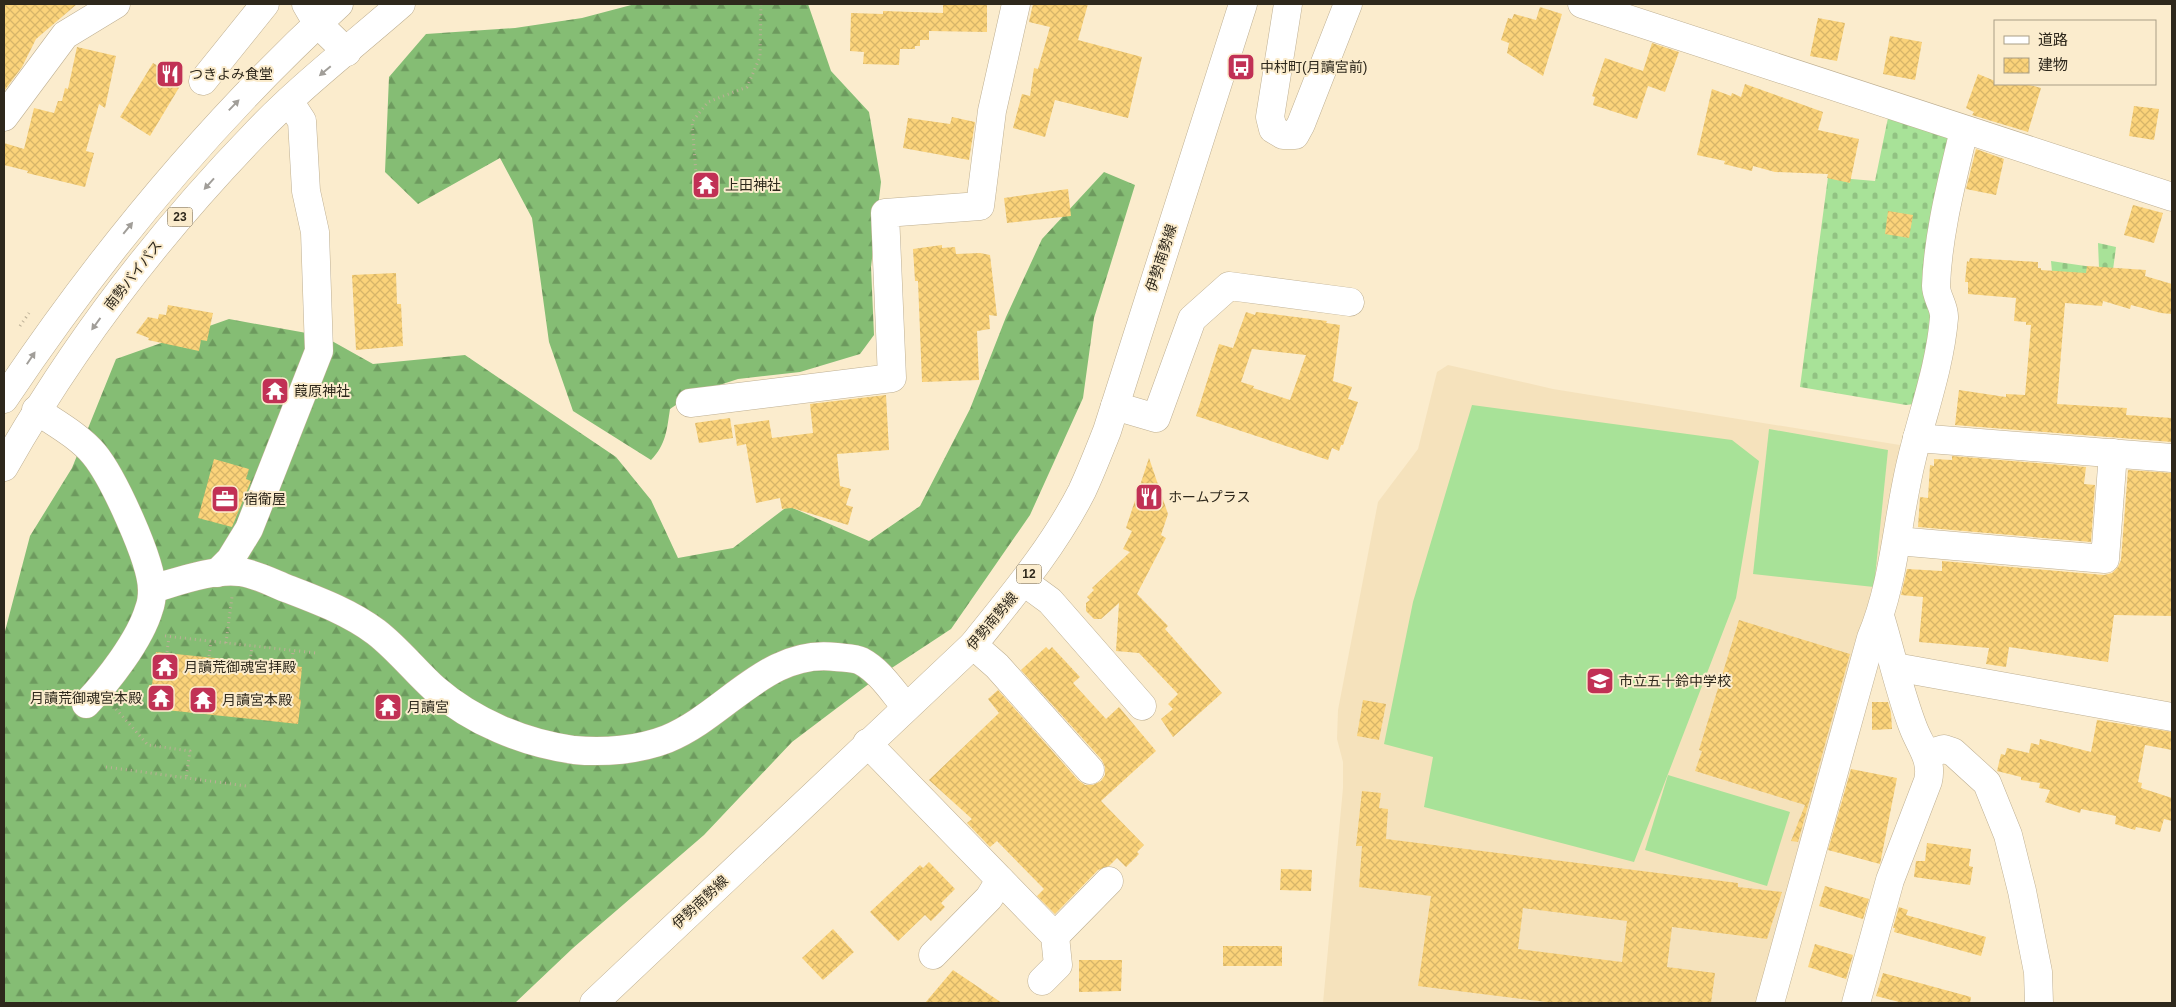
<svg xmlns="http://www.w3.org/2000/svg" width="2176" height="1007" font-family="Arial,'Noto Sans JP',sans-serif">
  <style>
    .built { fill: #f5e2bc }
    .forest { fill: url(#forest-firs) }
    .cemetery { fill: url(#cemetery-stones) }
    .pitch { fill: #a8e298 }
    .building { fill: url(#building-cross-hatch); fill-rule: evenodd }
    .lines { fill: none; stroke-linecap: round; stroke-linejoin: round }
    .minor-casing { stroke: #beaf92; stroke-width: 29 }
    .major-casing { stroke: #beaf92; stroke-width: 29 }
    .highway-casing { stroke: #beaf92; stroke-width: 29 }
    .path { stroke: #bbaf96; stroke-width: 3; stroke-dasharray: 1 4; stroke-linecap: butt }
    .minor { stroke: #fff; stroke-width: 28 }
    .major { stroke: #fff; stroke-width: 28 }
    .highway { stroke: #fff; stroke-width: 28 }
    .oneway { fill: #a19e99 }
    .labels { text-anchor: middle; stroke-width: 4; stroke-linejoin: round; paint-order: stroke }
    .shield { fill: #fbeccd; stroke: #6c6351; stroke-width: 1 }
    .shield-label { font-size: 12px; font-weight: bold; fill: #2e281c }
    .poi-label { font-size: 14px; fill: #2e281c; stroke: #fbeccd; text-anchor: start }
    .street-label { font-size: 14px; fill: #2e281c; stroke: #fbeccd }
  </style>
  <defs>
    <pattern id="forest-firs" width="22" height="20" patternUnits="userSpaceOnUse" patternTransform="scale(1.25)"><rect width="22" height="20" fill="#85bd74"/><path d="M5 1l3.5 6h-7zM16 11l3.5 6h-7z" fill="#6d9a5e"/></pattern>
    <pattern id="cemetery-stones" width="16" height="16" patternUnits="userSpaceOnUse" patternTransform="scale(1.25)"><rect width="16" height="16" fill="#a8e298"/><path d="M2 7V4a2 2 0 0 1 4 0v3zM10 15v-3a2 2 0 0 1 4 0v3z" fill="#91c282"/></pattern>
    <pattern id="building-cross-hatch" width="8" height="8" patternUnits="userSpaceOnUse" patternTransform="scale(1.25)"><rect width="8" height="8" fill="#fbd37a"/><path d="M0 0l8 8M0 8l8-8" fill="none" stroke="#d7b569"/></pattern>
  </defs>
  <rect width="100%" height="100%" fill="#fbeccd"/>
  <path class="built" d="M1448,365l105,24 353,57 -12,67 -128,490h-443l20,-215v-26l-6,-23 1,-29 40,-208 40,-53 19,-77z"/>
  <g class="forest">
    <path d="M635,4h173l23,67 38,41 12,70 -10,85 3,68 -14,19 -60,18 -62,7 -46,15 -22,15c-3,20 -4,36 -19,51l-78,-49 -24,-69 -17,-124 -32,-60 -82,46 -33,-32 4,-95 37,-43 89,-6 67,-10z"/>
    <path d="M1104,172l31,13 -41,133 -11,80 -53,117 -79,114 -73,48 -86,65 -88,93 -131,113 -58,55h-511v-368l26,-99 42,-68 44,-109 113,-40 94,17 50,28 92,-9 151,102 35,43 27,58 55,-10 55,-42 81,35 51,-35 50,-97 36,-92 36,-78z"/>
  </g>
  <g class="cemetery">
    <path d="M1889,113l61,20 -14,183 -22,88 -8,1 -106,-18 28,-210 47,4z"/>
    <path d="M2098,243l18,4 -5,38 -58,-2 -2,-22 48,7z"/>
  </g>
  <g class="pitch">
    <path d="M1472,405l260,35 27,21 -23,137 -102,264 -210,-55 9,-50 -49,-13 29,-142z"/>
    <path d="M1769,429l119,21 -14,137 -121,-13z"/>
    <path d="M1668,775l122,37 -23,74 -122,-36z"/>
  </g>
  <g class="building">
    <path d="M4,4h73l-41,35 -14,28 -18,24z"/>
    <path d="M943,4h44v28l-58,-1v9h-9v6h-5v3h-15l-1,16 -36,-1 1,-12 -14,-1 1,-38 32,1v-3l60,2z"/>
    <path d="M1033,4h55l-10,36 64,17 -14,61 -73,-18 -10,37 -32,-9 9,-34 8,2 4,-28 4,1 12,-42 -21,-5z"/>
    <path d="M1540,7l22,7 -19,62 -36,-23 2,-10 -8,-3 7,-22 4,1 2,-5 22,6z"/>
    <path d="M1818,18l27,5 -8,38 -27,-5z"/>
    <path d="M1890,36l32,6 -7,38 -32,-6z"/>
    <path d="M1652,43l27,9 -14,40 -17,-6 -11,33 -44,-14 2,-8 -3,-1 13,-38 38,13z"/>
    <path d="M77,47l39,9 -11,52 -6,-4 -13,47 8,2 -9,34 -58,-14 1,-2 -24,-6v-22l20,6 10,-41 20,5 4,-12h4l3,-13 3,1z"/>
    <path d="M153,63l30,18 -33,55 -30,-19z"/>
    <path d="M1978,74l17,7v3h31l15,4 -13,44 -56,-17 2,-3 -8,-4z"/>
    <path d="M1745,84l78,28 -5,18 41,9 -9,44 -23,-5 1,-4 -53,-2 -22,-6 -1,5 -28,-7 1,-3 -28,-6 15,-66 19,7 1,-3 9,4z"/>
    <path d="M2134,106l25,3 -5,31 -25,-4z"/>
    <path d="M952,117l23,5 -6,38 -66,-12 5,-30 42,6z"/>
    <path d="M1976,149l28,10 -8,36 -30,-6z"/>
    <path d="M1068,189l3,27 -64,7 -3,-25z"/>
    <path d="M2133,205l30,8 -9,30 -30,-8z"/>
    <path d="M1888,211l25,4 -4,23 -24,-4z"/>
    <path d="M942,245v3l13,-1 1,7 24,-1 10,2 7,61 -8,-1 1,14 -13,2 2,49 -57,2 -4,-101h-3l-2,-32z"/>
    <path d="M1970,258l68,4v6h3v2l45,3 1,-7 59,4 -1,6 27,8v30l-11,-1 -30,-8 -1,4 -27,-8 -1,5 -37,-3 -8,101 70,4 -1,7 46,3v24l-217,-17 4,-35 47,7v-3l19,1 2,-22 4,-48h-5v-3l-12,-1 2,-23 -48,-4v-12h-3l2,-21 2,1z"/>
    <path d="M396,273l1,31h4l2,42 -47,4 -4,-75z"/>
    <path d="M168,305l45,8 -6,28 -6,-1 -2,11 -51,-11 1,-2 -13,-5 12,-16 10,2 1,-5 7,1z"/>
    <path d="M1246,312l9,3 1,-3 71,9 -1,2 14,2 -7,56 19,6 -4,12 10,3 -15,43h-2l-2,6 -7,-3 -4,12 -132,-44 23,-72 14,4zM1252,349l54,6 -16,45 -37,-12 1,-2 -13,-4z"/>
    <path d="M886,395l3,55 -52,4 3,32 11,3 -5,16 7,2 -5,18 -56,-17 -10,1 -2,-11 -24,5 -10,-59 -9,2 -3,-21 35,-5 3,18 41,-5 -3,-29z"/>
    <path d="M730,418l3,20 -34,5 -4,-20z"/>
    <path d="M1952,456l134,11 -2,17 11,1 -4,57 -173,-15 2,-30 8,1 2,-33 4,1v-7l18,1z"/>
    <path d="M1149,458l19,56 -7,21 5,3 -29,56 31,32 -3,3 57,64 -49,44 -12,-18 12,-10 -5,-5 10,-10 -39,-41 -23,-2 3,-48 -18,16h-7l-8,-8v-8l4,-3 -3,-3 7,-7 -2,-2 38,-36 -7,-3 9,-18 -6,-3z"/>
    <path d="M214,459l35,10 -3,10 5,2 -19,46 -34,-9z"/>
    <path d="M2128,470l44,3v143l-58,-1 -6,47 -99,-15 -3,20 -20,-3 3,-16 -70,-6 4,-45 -22,-2 6,-26 35,2v-10l162,14 8,-2 6,-6 3,-7z"/>
    <path d="M1739,620l111,34 -52,188 -7,-1 14,-36 -110,-34 7,-20 -3,-1z"/>
    <path d="M1046,647l3,3 3,-3 28,30 -7,6 33,36 13,-12 37,44 -55,50 43,44 -7,7 2,2 -13,13 -9,-9 -8,8 -11,4 -43,44 -18,-18 7,-7 -47,-48 -7,6 -23,-24 5,-4 -43,-39 70,-67 -11,-14 10,-9 80,90 7,5h8l8,-4 4,-6v-8l-3,-7 -81,-90z"/>
    <path d="M156,652l146,15 -3,32 2,1 -3,24 -151,-16 2,-23h3z"/>
    <path d="M1363,700l23,4 -7,36 -22,-4z"/>
    <path d="M1872,702h16l3,11 1,16 -20,1z"/>
    <path d="M2097,720l75,12v18l-27,-5 -7,37 4,1 -1,5 31,10v23l-8,-2 -4,13 -24,-5 -1,3 -20,-6 1,-8 -35,-7 -1,4 -35,-11 5,-12 -11,-2 1,-5 -19,-3v-3l-24,-6 4,-17 4,1 2,-7 22,5 2,-10 8,2 1,-6 51,13z"/>
    <path d="M1851,769l46,9 -17,86 -52,-14z"/>
    <path d="M1362,791l19,2 -2,15 9,1 -2,30 352,44v4l44,5 -15,47 -95,-12 -5,40 48,6 -4,30h-156l-137,-17 13,-90 -72,-9 3,-41h-6zM1523,908l104,13 -5,41 -104,-13z"/>
    <path d="M1927,843l44,6 -2,17 4,1 -3,18 -56,-8 2,-16h9z"/>
    <path d="M929,862l26,27 -14,14 4,4 -14,14 -6,-6 -27,26 -28,-29 50,-47 3,3z"/>
    <path d="M1281,869l31,1 -1,21 -31,-1z"/>
    <path d="M1825,886l44,13 -6,20 -44,-13z"/>
    <path d="M1899,907l9,3 -2,5 80,22 -5,19 -87,-24 1,-4h-2z"/>
    <path d="M833,929l21,23 -31,28 -21,-22z"/>
    <path d="M1815,944l38,11 -7,24 -38,-12z"/>
    <rect x="1223" y="946" width="59" height="20"/>
    <path d="M1079,960h43l-1,31 -42,1z"/>
    <path d="M953,970l49,33h-77z"/>
    <path d="M1883,973l88,24 -1,6h-67l-27,-7z"/>
  </g>
  <g class="lines">
    <defs>
      <g id="minor">
        <path d="M306,4l11,19 30,29"/>
        <path d="M1288,4l-18,113 3,12 10,6h12l6,-11 47,-120"/>
        <path d="M1582,4l590,193"/>
        <path d="M203,81l62,-77"/>
        <path d="M4,117l61,-82 51,-31"/>
        <path d="M690,403l202,-25 -7,-165 95,-7 12,-95 24,-107"/>
        <path d="M1115,406l41,12 36,-99 37,-33 121,16"/>
        <path d="M36,410c19,13 43,26 58,44 19,23 58,107 58,136 0,6 -1,14 -3,19 -9,31 -41,72 -63,95"/>
        <path d="M1917,438l255,20"/>
        <path d="M1897,541l208,18 8,-106"/>
        <path d="M217,573l13,-13 19,-31 70,-178 -4,-119 -9,-41 -4,-70 -13,-20"/>
        <path d="M1024,582l26,19 92,105"/>
        <path d="M152,589c28,-8 59,-20 88,-17 14,1 35,12 48,17 31,12 61,23 88,43 22,17 39,39 59,57 38,33 89,54 139,61 30,3 65,0 93,-11 59,-24 100,-91 169,-82 8,1 19,1 25,4 19,10 32,31 45,46"/>
        <path d="M973,645l24,21 93,104"/>
        <path d="M1895,667l277,50"/>
        <path d="M867,743l188,193 3,29 -16,16"/>
        <path d="M1927,754l17,-5 9,3 34,31 21,52 14,56 16,81 1,31"/>
        <path d="M1055,936l54,-55"/>
        <path d="M933,955l56,-57 11,-18"/>
        <path d="M1770,1003l101,-365c24,-57 26,-120 41,-180 11,-46 28,-92 32,-140 1,-11 -8,-21 -8,-32 2,-53 16,-105 28,-156"/>
        <path d="M1856,1003l34,-123 38,-99c5,-22 -8,-35 -15,-54 -14,-36 -22,-75 -33,-111"/>
      </g>
      <path id="major" d="M594,1003l379,-358c39,-49 80,-97 109,-154 9,-19 17,-40 25,-60l136,-427"/>
      <g id="highway">
        <path d="M4,399c97,-145 206,-277 335,-395"/>
        <path d="M4,467c69,-122 155,-234 253,-335 44,-46 96,-86 144,-128"/>
      </g>
    </defs>
    <use href="#minor" class="minor-casing"/>
    <use href="#major" class="major-casing"/>
    <use href="#highway" class="highway-casing"/>
    <g class="path">
      <path d="M698,200l-6,-78 16,-20 39,-15 13,-30 1,-53"/>
      <path d="M20,326l9,-13"/>
      <path d="M165,636l151,17"/>
      <path d="M226,643l6,-46"/>
      <path d="M167,652l2,-15"/>
      <path d="M209,656l2,-15"/>
      <path d="M250,661l2,-15"/>
      <path d="M292,664l1,-13"/>
      <path d="M116,709l32,36 42,6 -4,28"/>
      <path d="M106,767l140,19"/>
    </g>
    <use href="#minor" class="minor"/>
    <use href="#major" class="major"/>
    <use href="#highway" class="highway"/>
  </g>
  <defs><path id="oneway-solid" d="M-6-.8H1V-3.2L6.5 0L1 3.2V.8H-6Z" transform="scale(1.25)"/></defs>
  <g class="oneway">
    <use href="#oneway-solid" transform="translate(325 71) rotate(140)"/>
    <use href="#oneway-solid" transform="translate(234 105) rotate(-46)"/>
    <use href="#oneway-solid" transform="translate(209 184) rotate(132)"/>
    <use href="#oneway-solid" transform="translate(128 228) rotate(-51)"/>
    <use href="#oneway-solid" transform="translate(96 324) rotate(126)"/>
    <use href="#oneway-solid" transform="translate(31 358) rotate(-56)"/>
  </g>
  <defs>
    <symbol id="bus-square" viewBox="-11 -11 22 22"><rect x="-9" y="-9" width="18" height="18" rx="4" fill="#c13155" stroke="#fbeccd"/><path d="M-5-6H5V4H4V6H2V4H-2V6H-4V4H-5ZM-3.5-4V0h7V-4ZM-3.5 1.2v1.5H-2V1.2ZM2 1.2v1.5H3.5V1.2Z" fill="#fff"/></symbol>
    <symbol id="restaurant-square" viewBox="-11 -11 22 22"><rect x="-9" y="-9" width="18" height="18" rx="4" fill="#c13155" stroke="#fbeccd"/><path d="M-5-6h1v4h1v-4h1v4h1v-4h1v5L-1.5 .5V6h-2V.5L-5-1ZM5-6V6H3V1.5H1.5Q1.5-4 5-6Z" fill="#fff"/></symbol>
    <symbol id="temple-square" viewBox="-11 -11 22 22"><rect x="-9" y="-9" width="18" height="18" rx="4" fill="#c13155" stroke="#fbeccd"/><path d="M0-6L5-2H3V0L6.5 2.5H4V6H1.5V3h-3V6H-4V2.5H-6.5L-3 0V-2H-5Z" fill="#fff"/></symbol>
    <symbol id="office-square" viewBox="-11 -11 22 22"><rect x="-9" y="-9" width="18" height="18" rx="4" fill="#c13155" stroke="#fbeccd"/><path d="M-6-3h4V-5.5h4V-3h4V5H-6ZM-1-4.5V-3h2v-1.5ZM-6 0V1H6V0Z" fill="#fff"/></symbol>
    <symbol id="school-square" viewBox="-11 -11 22 22"><rect x="-9" y="-9" width="18" height="18" rx="4" fill="#c13155" stroke="#fbeccd"/><path d="M0-5L7-2L0 1L-7-2ZM-4 1L0 2.5L4 1V4Q0 6-4 4Z" fill="#fff"/></symbol>
  </defs>
  <g fill-rule="evenodd">
    <use href="#bus-square" x="1225" y="51" width="32" height="32"/>
    <use href="#restaurant-square" x="154" y="58" width="32" height="32"/>
    <use href="#temple-square" x="690" y="169" width="32" height="32"/>
    <use href="#temple-square" x="259" y="375" width="32" height="32"/>
    <use href="#restaurant-square" x="1133" y="481" width="32" height="32"/>
    <use href="#office-square" x="209" y="483" width="32" height="32"/>
    <use href="#temple-square" x="149" y="651" width="32" height="32"/>
    <use href="#school-square" x="1584" y="665" width="32" height="32"/>
    <use href="#temple-square" x="145" y="682" width="32" height="32"/>
    <use href="#temple-square" x="187" y="684" width="32" height="32"/>
    <use href="#temple-square" x="372" y="691" width="32" height="32"/>
  </g>
  <g class="labels">
    <g class="shield">
      <rect x="167.5" y="207.5" width="25" height="19" rx="4"/>
      <rect x="1016.5" y="564.5" width="25" height="19" rx="4"/>
    </g>
    <g class="shield-label">
      <text x="180" y="221">23</text>
      <text x="1029" y="578">12</text>
    </g>
    <g class="poi-label">
      <text x="1260" y="72">中村町(月讀宮前)</text>
      <text x="189" y="79">つきよみ食堂</text>
      <text x="725" y="190">上田神社</text>
      <text x="294" y="396">葭原神社</text>
      <text x="1168" y="502">ホームプラス</text>
      <text x="244" y="504">宿衛屋</text>
      <text x="184" y="672">月讀荒御魂宮拝殿</text>
      <text x="1619" y="686">市立五十鈴中学校</text>
      <text x="142" y="703" text-anchor="end">月讀荒御魂宮本殿</text>
      <text x="222" y="705">月讀宮本殿</text>
      <text x="407" y="712">月讀宮</text>
    </g>
    <g class="street-label">
      <text transform="translate(1161 258) rotate(-72)" y="5">伊勢南勢線</text>
      <text transform="translate(133 275) rotate(-52)" y="5">南勢バイパス</text>
      <text transform="translate(992 621) rotate(-50)" y="5">伊勢南勢線</text>
      <text transform="translate(700 902) rotate(-43)" y="5">伊勢南勢線</text>
    </g>
  </g>
  <rect width="2176" height="1007" fill="none" stroke="#2e281c" stroke-width="10"/>
  <rect x="1994" y="20" width="162" height="65" fill="#fbeccd" stroke="#a99e86"/>
  <rect x="2004" y="36" width="25" height="8" fill="#ffffff" stroke="#a99e86"/>
  <text x="2038" y="45" font-size="15" fill="#2e281c">道路</text>
  <rect x="2004" y="58" width="25" height="15" fill="url(#building-cross-hatch)" stroke="#a99e86"/>
  <text x="2038" y="70" font-size="15" fill="#2e281c">建物</text>
</svg>
